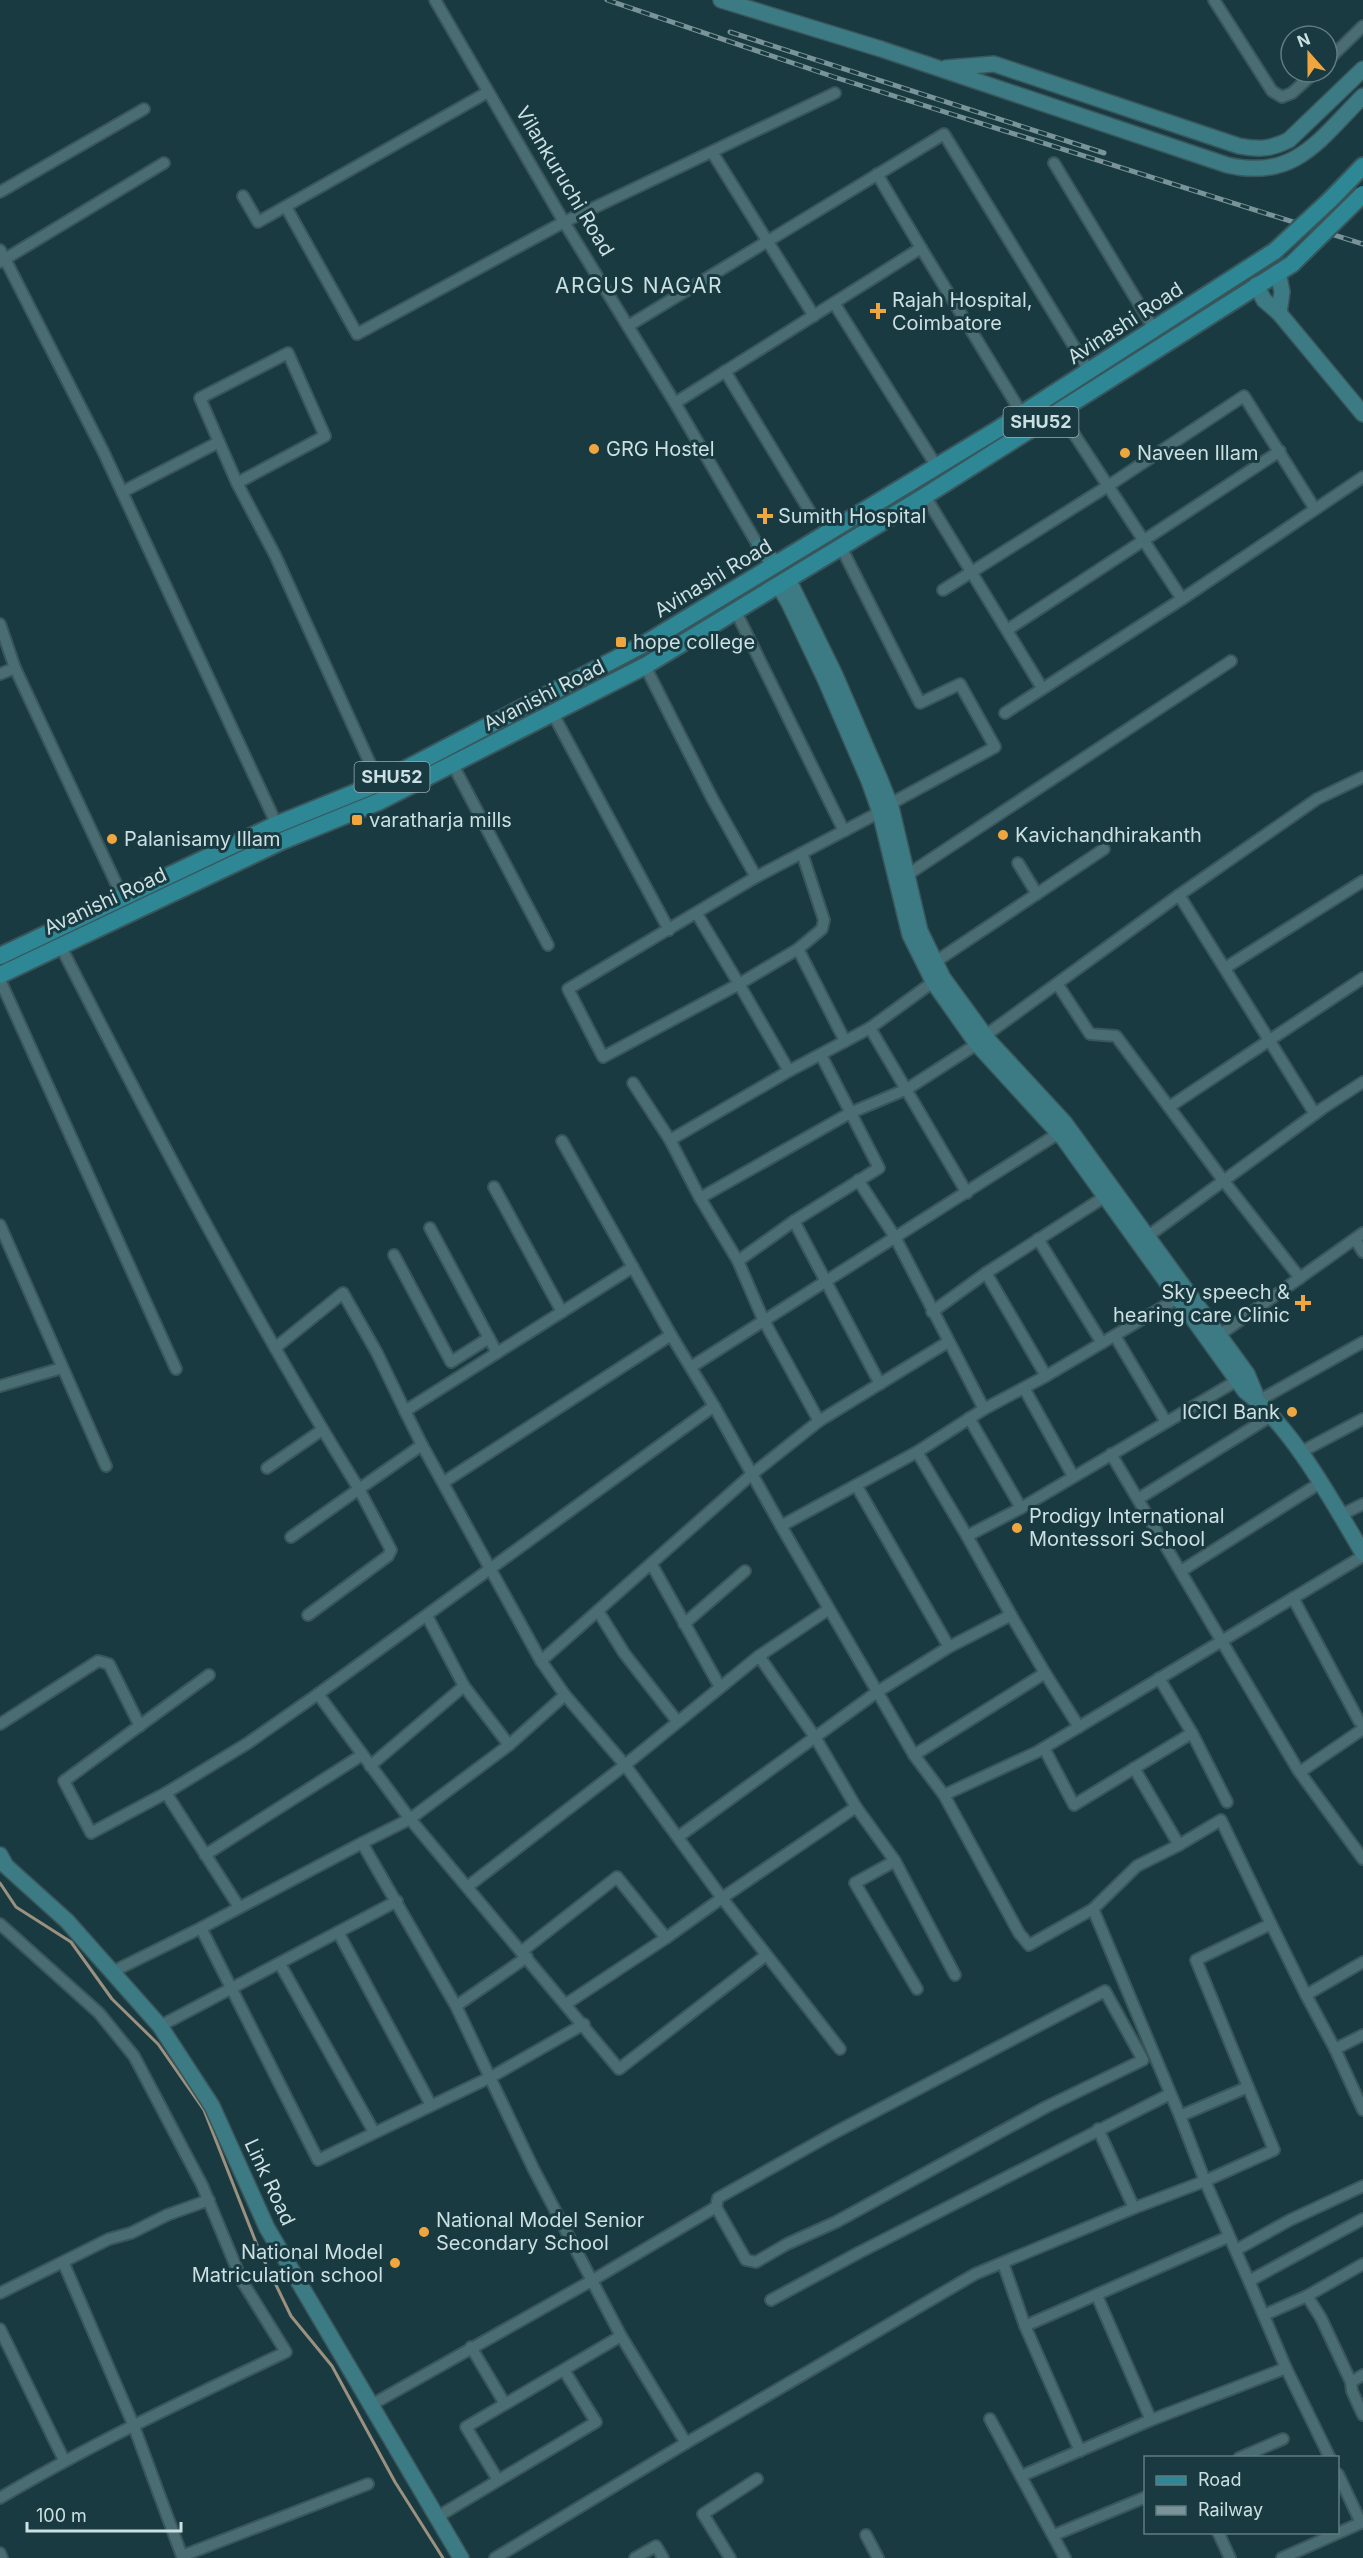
<svg xmlns="http://www.w3.org/2000/svg" width="1363" height="2558" font-family="Inter,sans-serif">
  <style>
    .lines { fill: none; stroke-linecap: round; stroke-linejoin: round }
    .stream { stroke: #9c917f; stroke-width: 3 }
    .street-casing { stroke: #39565b; stroke-width: 14 }
    .secondary-casing { stroke: #39565b; stroke-width: 18 }
    .primary-casing { stroke: #39565b; stroke-width: 20 }
    .street { stroke: #4a6d73; stroke-width: 10 }
    .secondary { stroke: #3c7a84; stroke-width: 15 }
    .primary { stroke: #2e8795; stroke-width: 16 }
    .rail-casing { stroke: #799398; stroke-width: 5 }
    .rail { stroke: #183a40; stroke-width: 3; stroke-dasharray: 9; stroke-linecap: butt }
    .primary-bridge-casing { stroke: #39565b; stroke-width: 20; stroke-linecap: butt }
    .primary-bridge { stroke: #2e8795; stroke-width: 16 }
    .poi-dot { fill: #f0a63f; stroke: #183a40; stroke-width: 2 }
    .labels { text-anchor: middle; stroke-width: 6; stroke-linejoin: round; paint-order: stroke }
    .shield { fill: #183a40; stroke: #96aeb1; stroke-width: 1.5 }
    .shield-label { font-size: 18px; font-weight: bold; fill: #ccdfe2 }
    .street-label { font-size: 20px; fill: #ccdfe2; stroke: #183a40 }
    .poi-label { font-size: 20px; fill: #ccdfe2; stroke: #183a40; text-anchor: start }
    .neighbourhood-label { font-size: 21px; letter-spacing: 1.5px; fill: #ccdfe2; stroke: #183a40 }
  </style>
  <rect width="100%" height="100%" fill="#183a40"/>
  <g class="lines">
    <path class="stream" d="M0,1883l16,24 55,35 41,57 46,45 46,66 55,140 32,66 41,50 63,116 48,76"/>
    <defs>
      <g id="street">
        <path d="M435,0l129,222 111,181 84,144"/>
        <path d="M1214,0l58,91 10,6 10,-4 23,-21"/>
        <path d="M1327,61l36,-35"/>
        <path d="M712,152l102,164"/>
        <path d="M1054,163l100,166"/>
        <path d="M877,174l44,74"/>
        <path d="M0,192l144,-83"/>
        <path d="M243,196l15,26 230,-130"/>
        <path d="M286,207l71,127 207,-112 271,-129"/>
        <path d="M0,250l5,9 159,-96"/>
        <path d="M0,262l5,-3 98,192 174,374"/>
        <path d="M834,303l103,164"/>
        <path d="M628,326l316,-192 145,237"/>
        <path d="M725,371l87,144"/>
        <path d="M675,403l246,-155 101,166"/>
        <path d="M1059,411l123,188"/>
        <path d="M219,442l-19,-44 88,-45 37,83 -88,47"/>
        <path d="M122,492l97,-50 18,41 38,72 104,228"/>
        <path d="M925,496l117,192"/>
        <path d="M943,590l165,-104 136,-90 71,113"/>
        <path d="M736,612l108,219"/>
        <path d="M0,624l15,44"/>
        <path d="M1007,630l273,-179"/>
        <path d="M645,666l67,132 44,79"/>
        <path d="M0,674l15,-6 107,228"/>
        <path d="M1005,713l177,-114 181,-122"/>
        <path d="M553,714l116,216"/>
        <path d="M453,765l95,180"/>
        <path d="M1018,863l19,31"/>
        <path d="M907,875l324,-214"/>
        <path d="M1179,895l136,219"/>
        <path d="M697,914l42,70 59,-35 24,-20 2,-9 -22,-67"/>
        <path d="M60,945c94,184 190,368 299,544l63,-44 119,216 24,34 -56,50 -99,74 -48,24 -161,85 -89,44"/>
        <path d="M798,949l47,92"/>
        <path d="M935,962l169,-113"/>
        <path d="M1225,968l138,-87"/>
        <path d="M0,980l176,389"/>
        <path d="M1058,985l32,49 26,2 53,71"/>
        <path d="M870,1028l97,165"/>
        <path d="M789,1071l-50,-87 -136,73 -35,-68 188,-112 124,-65 10,-8 105,-57 -35,-63 -40,19 -79,-156"/>
        <path d="M633,1083l37,57"/>
        <path d="M562,1141l109,194"/>
        <path d="M858,1180l37,57 89,172"/>
        <path d="M494,1187l68,125"/>
        <path d="M700,1198l150,-85 57,-24 70,-45 9,-9 193,-140 138,-96 46,-22"/>
        <path d="M794,1221l86,163"/>
        <path d="M0,1225l106,241"/>
        <path d="M430,1228l67,125"/>
        <path d="M1148,1236l175,-128 40,-26"/>
        <path d="M1038,1239l64,104"/>
        <path d="M1355,1239l8,13"/>
        <path d="M394,1255l57,107 38,-24"/>
        <path d="M738,1261l56,-40 85,-53 -58,-113"/>
        <path d="M986,1273l60,103"/>
        <path d="M1300,1278l-77,-98 -54,-73 194,-129"/>
        <path d="M932,1312l54,-39 120,-77"/>
        <path d="M1115,1336l51,86"/>
        <path d="M1218,1336l145,-103"/>
        <path d="M275,1348l68,-55 34,60 28,58 228,-144"/>
        <path d="M691,1367l368,-234"/>
        <path d="M0,1386l62,-18"/>
        <path d="M1024,1388l49,88"/>
        <path d="M1258,1401l105,-59"/>
        <path d="M405,1411l17,34"/>
        <path d="M969,1418l52,90"/>
        <path d="M819,1421l-56,-102 -25,-58 -38,-63 -30,-58 119,-69 81,-43 63,-46"/>
        <path d="M917,1452l50,84 54,-28 217,-128"/>
        <path d="M1301,1452l62,-33"/>
        <path d="M1111,1454l187,316 65,89"/>
        <path d="M267,1468l55,-38"/>
        <path d="M444,1482l227,-147 43,71"/>
        <path d="M856,1485l93,162"/>
        <path d="M1138,1499l133,-83"/>
        <path d="M1341,1515l22,-11"/>
        <path d="M781,1526l133,229 30,40 93,-43 326,-196"/>
        <path d="M291,1537l68,-48 32,61 -3,6 -80,59"/>
        <path d="M652,1565l68,122"/>
        <path d="M1181,1571l139,-88"/>
        <path d="M1293,1598l66,123 4,2"/>
        <path d="M598,1611l26,42 53,68"/>
        <path d="M684,1624l61,-53"/>
        <path d="M759,1656l70,-47"/>
        <path d="M541,1661l210,-186 68,-54 129,-79"/>
        <path d="M1045,1673l34,54"/>
        <path d="M1159,1678l33,55"/>
        <path d="M464,1686l45,59"/>
        <path d="M565,1695l60,70 97,133 134,-91 39,54 60,114"/>
        <path d="M0,1724l98,-63 11,3 31,62"/>
        <path d="M1044,1748l30,57 118,-72 35,69"/>
        <path d="M914,1755l131,-82 -34,-58"/>
        <path d="M370,1766l94,-80 -37,-70"/>
        <path d="M1134,1768l45,77 42,-25 50,104"/>
        <path d="M1300,1772l63,-43"/>
        <path d="M166,1793l-75,40 -27,-52 145,-106"/>
        <path d="M944,1795l75,138 10,12 64,-36"/>
        <path d="M678,1837l199,-145 72,-45 62,-32 -44,-79"/>
        <path d="M362,1843l94,163 77,162 88,168 65,107 289,-169 159,-66 71,-27 44,100"/>
        <path d="M1179,1845l-42,21 -44,43 87,207 25,65 69,-31 -78,-190 75,-36 35,71"/>
        <path d="M205,1855l157,-100"/>
        <path d="M895,1861l-40,22 62,106"/>
        <path d="M467,1887l158,-122 134,-109 56,81 41,70"/>
        <path d="M239,1907l-73,-114 82,-50 70,-49"/>
        <path d="M0,1924l99,89 35,43 68,129 40,96 44,71c-97,46 -193,91 -286,146"/>
        <path d="M201,1928l117,232 173,-83 93,-53"/>
        <path d="M338,1932l93,173"/>
        <path d="M521,1952l96,-75 49,61 56,-40 118,151"/>
        <path d="M765,1956l-146,113 -209,-250 -92,-125 396,-288 67,120 136,-74 67,-43 62,-33 137,-81"/>
        <path d="M1363,1962l-57,33 29,54 28,61"/>
        <path d="M280,1964l94,168"/>
        <path d="M1105,1991l38,69 -97,47 -210,115 -49,22 -31,18 -10,-2 -30,-53 2,-9 116,-65z"/>
        <path d="M566,2004l100,-66"/>
        <path d="M456,2006l71,-49"/>
        <path d="M160,2026l237,-125"/>
        <path d="M1335,2049l28,-14"/>
        <path d="M1180,2116l68,-29"/>
        <path d="M1098,2129l36,79"/>
        <path d="M1236,2250l54,-30 73,-34"/>
        <path d="M1003,2263l22,63 55,125"/>
        <path d="M64,2264l69,160 49,132 186,-72"/>
        <path d="M0,2293l109,-54 22,-6 36,-18 42,-15"/>
        <path d="M1097,2296l54,124"/>
        <path d="M1307,2296l14,22 30,64"/>
        <path d="M771,2300l89,-48 310,-158"/>
        <path d="M1264,2315l43,-19 56,-32"/>
        <path d="M1025,2326l203,-89"/>
        <path d="M0,2329l64,131"/>
        <path d="M471,2347l34,57"/>
        <path d="M1363,2375l-12,7 1,9 11,24"/>
        <path d="M371,2405l220,-124 125,-74"/>
        <path d="M990,2419l75,139"/>
        <path d="M1239,2458l44,-19"/>
        <path d="M1330,2458l-44,-90 -37,-87 114,-62"/>
        <path d="M1338,2474l23,49"/>
        <path d="M1021,2476l130,-56 135,-52"/>
        <path d="M498,2480l-32,-53 155,-91"/>
        <path d="M437,2517l159,-95 -32,-52"/>
        <path d="M1218,2532l12,26"/>
        <path d="M866,2535l12,23"/>
        <path d="M1054,2535l92,-38"/>
        <path d="M0,2553l2,5"/>
        <path d="M495,2558l191,-115"/>
        <path d="M635,2558l21,-12 7,12"/>
        <path d="M730,2558l-27,-44 54,-35"/>
        <path d="M1282,2558l81,-36"/>
      </g>
      <g id="secondary">
        <path d="M721,0l160,49 346,116c68,16 93,-26 136,-69"/>
        <path d="M946,68l48,-4 245,82c20,4 32,3 50,-6l74,-71"/>
        <path d="M1278,272l4,20 -3,21"/>
        <path d="M1256,285l8,15 15,13 84,101"/>
        <path d="M759,547l17,17"/>
        <path d="M788,579l47,96 44,102 12,30 29,124 23,47 46,63 75,81 183,252 8,19"/>
        <path d="M779,586l10,17 36,76 44,102 11,31 30,123 24,48 43,61 87,95 181,252c48,37 87,110 118,162"/>
        <path d="M0,1855l6,11 61,55 93,105 52,80 55,122 194,330"/>
      </g>
      <g id="primary">
        <path d="M1330,200l33,-34"/>
        <path d="M0,956l273,-130 106,-43 267,-140 354,-215 275,-177"/>
        <path d="M0,975l282,-134 96,-39 267,-136 280,-170 367,-232"/>
      </g>
    </defs>
    <use href="#street" class="street-casing"/>
    <use href="#secondary" class="secondary-casing"/>
    <use href="#primary" class="primary-casing"/>
    <use href="#street" class="street"/>
    <use href="#secondary" class="secondary"/>
    <use href="#primary" class="primary"/>
    <defs>
      <g id="rail">
        <path d="M607,0l227,77 529,167"/>
        <path d="M730,32l374,121"/>
      </g>
    </defs>
    <use href="#rail" class="rail-casing"/>
    <use href="#rail" class="rail"/>
    <defs>
      <g id="primary-bridge">
        <path d="M1275,251l55,-51"/>
        <path d="M1292,264l71,-70"/>
      </g>
    </defs>
    <use href="#primary-bridge" class="primary-bridge-casing"/>
    <use href="#primary-bridge" class="primary-bridge"/>
  </g>
  <g class="poi-dot">
    <path d="M875 302h6v6h6v6h-6v6h-6v-6h-6v-6h6z"/>
    <circle cx="594" cy="449" r="6"/>
    <circle cx="1125" cy="453" r="6"/>
    <path d="M762 507h6v6h6v6h-6v6h-6v-6h-6v-6h6z"/>
    <rect x="615" y="636" width="12" height="12" rx="3"/>
    <rect x="351" y="814" width="12" height="12" rx="3"/>
    <circle cx="1003" cy="835" r="6"/>
    <circle cx="112" cy="839" r="6"/>
    <path d="M1300 1294h6v6h6v6h-6v6h-6v-6h-6v-6h6z"/>
    <circle cx="1292" cy="1412" r="6"/>
    <circle cx="1017" cy="1528" r="6"/>
    <circle cx="424" cy="2232" r="6"/>
    <circle cx="395" cy="2263" r="6"/>
  </g>
  <g class="labels">
    <g class="shield">
      <rect x="1003.5" y="407" width="75" height="30" rx="4.5"/>
      <rect x="354.5" y="762" width="75" height="30" rx="4.5"/>
    </g>
    <g class="shield-label">
      <text x="1041" y="428">SHU52</text>
      <text x="392" y="783">SHU52</text>
    </g>
    <g class="street-label">
      <text transform="translate(565 181) rotate(59)" y="7">Vilankuruchi Road</text>
      <text transform="translate(1125 323) rotate(-33)" y="7">Avinashi Road</text>
      <text transform="translate(713 578) rotate(-31)" y="7">Avinashi Road</text>
      <text transform="translate(544 695) rotate(-27)" y="7">Avanishi Road</text>
      <text transform="translate(105 901) rotate(-25)" y="7">Avanishi Road</text>
      <text transform="translate(270 2182) rotate(65)" y="7">Link Road</text>
    </g>
    <g class="poi-label">
      <text x="892" y="307">Rajah Hospital,<tspan x="892" dy="23">Coimbatore</tspan></text>
      <text x="606" y="456">GRG Hostel</text>
      <text x="1137" y="460">Naveen Illam</text>
      <text x="778" y="523">Sumith Hospital</text>
      <text x="633" y="649">hope college</text>
      <text x="369" y="827">varatharja mills</text>
      <text x="1015" y="842">Kavichandhirakanth</text>
      <text x="124" y="846">Palanisamy Illam</text>
      <text x="1290" y="1299" text-anchor="end">Sky speech &amp;<tspan x="1290" dy="23">hearing care Clinic</tspan></text>
      <text x="1280" y="1419" text-anchor="end">ICICI Bank</text>
      <text x="1029" y="1523">Prodigy International<tspan x="1029" dy="23">Montessori School</tspan></text>
      <text x="436" y="2227">National Model Senior<tspan x="436" dy="23">Secondary School</tspan></text>
      <text x="383" y="2259" text-anchor="end">National Model<tspan x="383" dy="23">Matriculation school</tspan></text>
    </g>
    <g class="neighbourhood-label">
      <text x="639" y="293">ARGUS NAGAR</text>
    </g>
  </g>
  <rect x="1144" y="2456" width="195" height="78" fill="#183a40" stroke="#607c81" stroke-width="1.5"/>
  <rect x="1156" y="2476" width="30" height="9" fill="#2e8795" stroke="#607c81" stroke-width="1.5"/>
  <text x="1198" y="2486" font-size="18" fill="#ccdfe2">Road</text>
  <rect x="1156" y="2506" width="30" height="9" fill="#799398" stroke="#607c81" stroke-width="1.5"/>
  <text x="1198" y="2516" font-size="18" fill="#ccdfe2">Railway</text>
  <g transform="translate(1309 54) rotate(339)"><circle r="28" fill="#183a40" stroke="#607c81" stroke-width="1.5"/>
  <path d="M0-4.5L10 22L0 15L-10 22Z" fill="#f0a63f"/>
  <text y="-9" font-size="16" font-weight="bold" text-anchor="middle" fill="#ccdfe2">N</text>
  </g>
  <path d="M27 2522v9h154v-9" fill="none" stroke="#ccdfe2" stroke-width="3"/>
  <text x="36" y="2522" font-size="18" fill="#ccdfe2" stroke="#183a40" stroke-width="4.5" paint-order="stroke">100 m</text>
</svg>
